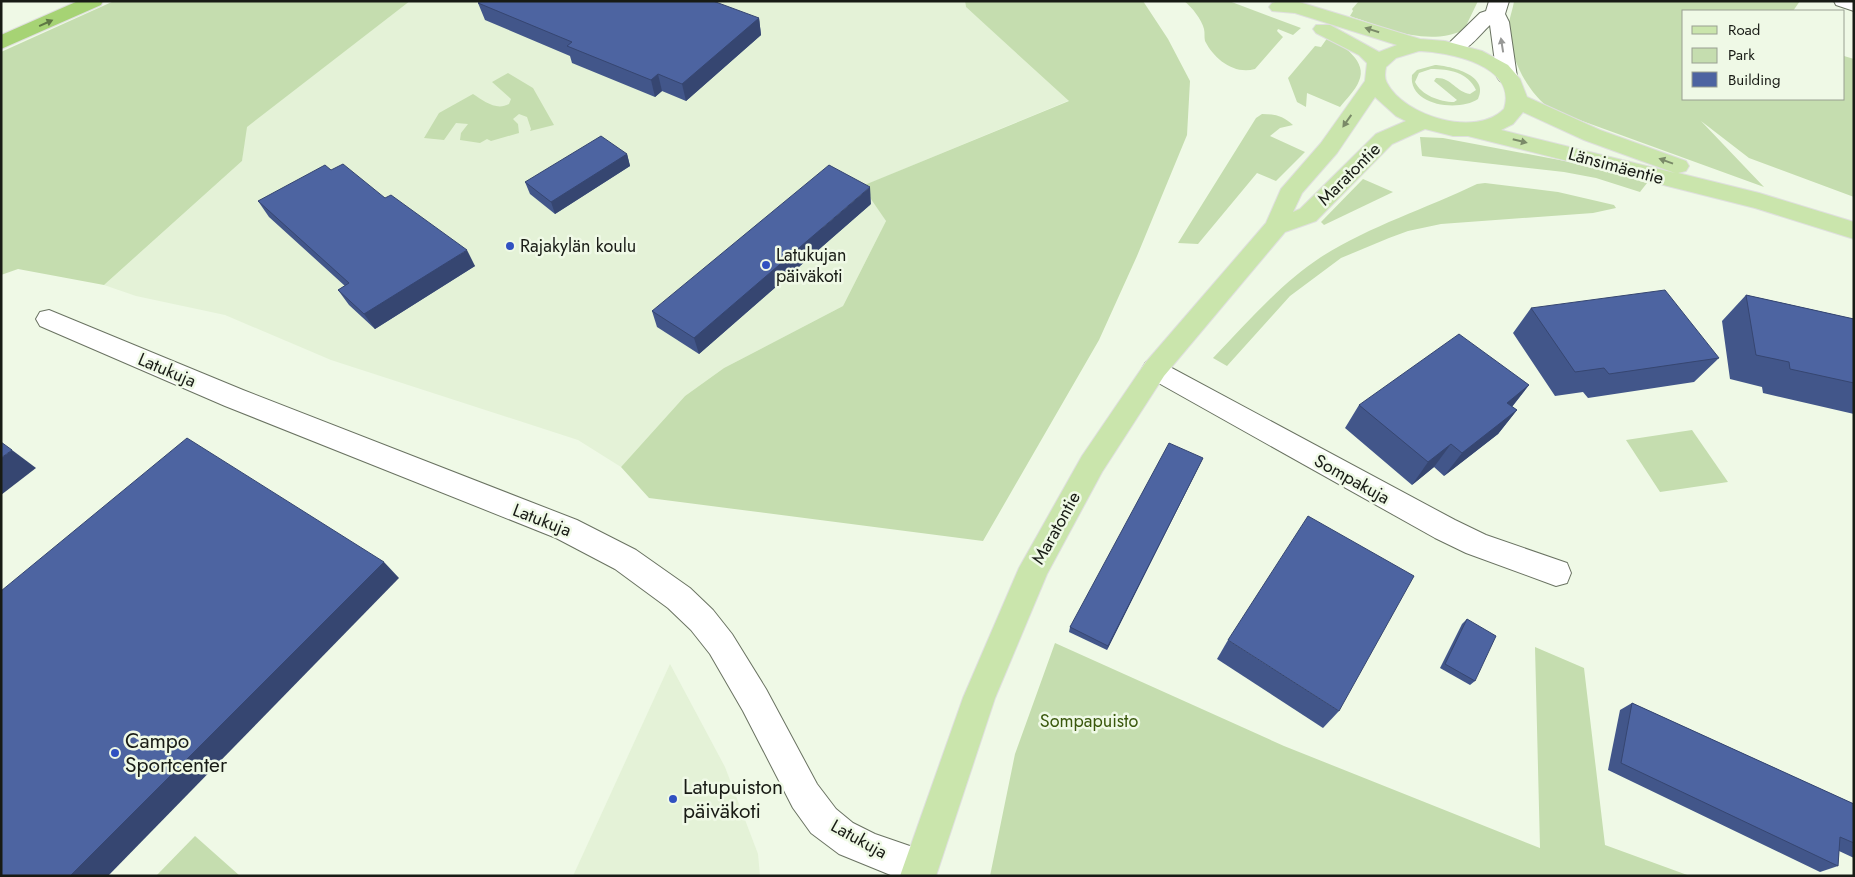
<svg xmlns="http://www.w3.org/2000/svg" width="1855" height="877" font-family="Jost,sans-serif">
  <style>
    .built { fill: #e4f2d7 }
    .green { fill: #c5ddaf; fill-rule: evenodd }
    .lines { fill: none; stroke-linecap: round; stroke-linejoin: round }
    .minor-casing { stroke: #6a7362; stroke-width: 2 }
    .major-casing { stroke: #dfdfde; stroke-width: 2 }
    .highway-casing { stroke: #dfdfde; stroke-width: 2 }
    .minor { fill: #fff; fill-rule: evenodd }
    .major { fill: #cae5ac; fill-rule: evenodd }
    .highway { fill: #a6d374; fill-rule: evenodd }
    .wall { fill: #42568a }
    .shaded-wall { fill: #364671 }
    .building { fill: #4d64a1; stroke: #364671 }
    .oneway { fill: #5f7744 }
    .oneway2 { fill: #7a8a68 }
    .oneway3 { fill: #979896 }
    .poi-dot { fill: #3051c1; stroke: #eff9e6; stroke-width: 2 }
    .labels { text-anchor: middle; stroke-width: 5; stroke-linejoin: round; paint-order: stroke }
    .street-label { font-size: 18px; fill: #181b15; stroke: #eff9e6 }
    .poi-label { font-size: 18px; fill: #181b15; stroke: #eff9e6; text-anchor: start }
    .park-label { font-size: 18px; fill: #3a580d; stroke: #eff9e6 }
    .near-poi-label { font-size: 21px; fill: #181b15; stroke: #eff9e6; text-anchor: start }
  </style>
  <rect width="100%" height="100%" fill="#eff9e6"/>
  <g class="built">
    <path d="M410,1h555l1,6 104,93 -207,86 23,35 -43,85 -119,62 -39,28 -64,71 -43,-27 -247,-80 -106,-45 -89,-19 -32,-11 138,-124 4,-34z"/>
    <path d="M670,664l55,103 33,87 2,22h-187z"/>
  </g>
  <g class="green">
    <path d="M114,1h296l-163,126 -5,34 -138,124 -86,-16 -17,6v-223z"/>
    <path d="M965,1h178l25,38 22,42 -3,54 -50,121 -38,84 -116,201 -334,-43 -28,-31 64,-71 39,-28 119,-62 43,-85 -24,-35 207,-85 -103,-94z"/>
    <path d="M1184,1h45l72,27 -8,7 -15,-6 -1,2 6,6 -28,32c-21,6 -41,-10 -50,-28 -1,-4 0,-8 -1,-12 -2,-9 -12,-22 -20,-28z"/>
    <path d="M1359,1h119l-14,29c-37,17 -79,-2 -114,-14l3,-5 -1,-2z"/>
    <path d="M1514,1h286l-7,10h-109v88h160v-43l10,3v138l-105,-39 -48,-37 63,66 -212,-77c-24,-16 -42,-51 -43,-81 -1,-9 4,-19 5,-28z"/>
    <path d="M1328,37c15,8 40,25 31,44 -4,10 -13,18 -19,26l-33,-14 -1,14 -9,-5 -9,-24 27,-32 6,1z"/>
    <path d="M1435,65c16,1 55,10 43,34 -19,13 -70,7 -66,-24l5,-5zM1431,69c18,0 37,3 45,21l-6,4c-14,-2 -19,-17 -34,-16l-2,3 23,19 -3,2c-14,0 -33,-7 -39,-20l4,-9z"/>
    <path d="M508,73l25,15 21,37 -24,6 1,-2 -4,-12 -8,-3 -6,5 5,5 1,9 -28,8 -4,-2 -7,4 -20,-3 1,-7 7,-9 -12,-1 -12,17 -20,-2 15,-25 34,-19c11,7 23,17 36,10l2,-5 -19,-17z"/>
    <path d="M1262,114c13,0 21,2 31,11l-13,3 -10,8 35,16 -29,29 -19,-8 -59,71 -20,-1 78,-125z"/>
    <path d="M1420,137l23,1 148,28 56,17 -7,9 -44,-14 -32,-6 -142,-16z"/>
    <path d="M1363,179l30,13 -69,33 -3,-3z"/>
    <path d="M1485,183l73,9 56,13 2,3 -23,5 -152,11 -33,7 -19,7 -48,20 -51,38 -63,70 -14,-8c34,-35 67,-74 108,-101 49,-31 104,-48 156,-73z"/>
    <path d="M1692,430l36,52 -68,10 -34,-52z"/>
    <path d="M1055,643l229,103 256,102 -5,-201 49,21 21,177 85,31h-700l25,-122z"/>
    <path d="M195,836l45,40h-84z"/>
  </g>
  <g class="lines">
    <defs>
      <g id="minor">
        <path d="M1489,1h20l-4,13 4,8 8,55 -3,4 -7,2 -7,-2 -3,-4 -7,-52c-12,11 -25,32 -43,27l-3,-4 36,-35 6,-2z"/>
        <path d="M1834,1h20v10l-18,-6z"/>
        <path d="M49,310l194,80 334,130 59,30 54,38 23,22 19,24 34,55 51,95 19,25 17,14 22,11 58,20 5,13 -4,9h-41l-54,-22 -28,-21 -18,-25 -50,-97 -33,-57 -19,-24 -23,-22 -53,-39 -59,-31 -331,-132 -185,-80 -4,-7 4,-7z"/>
        <path d="M1155,359l300,161 31,15 81,28 4,10 -4,10 -11,3 -90,-33 -31,-15 -289,-162 -4,-7 4,-7z"/>
      </g>
      <path id="major" d="M1279,1h17l124,38 25,2 37,10 26,14 12,14 7,18 73,33 86,31 3,5 -3,5 -8,2 81,20 95,29v17l-99,-31 -287,-72h-15l-28,-7 -33,15 -76,77 -31,11 -121,144 -62,96 -55,102 -52,124 -59,178h-36l63,-178 56,-130 63,-112 64,-94 120,-139 15,-34 40,-46 44,-62 2,-18 -8,-8 -43,-22 -3,-4 3,-4h14l49,27 18,-7 -102,-32 -23,-2 -3,-4 3,-4zM1419,51c29,1 99,14 85,58 -28,29 -100,7 -117,-26 -3,-5 -2,-11 -1,-16l10,-9zM1375,97l21,19 10,5 -30,13 -76,75 -7,3 9,-19 35,-40zM1523,112l61,28 91,33 -174,-43 12,-6z"/>
      <path id="highway" d="M78,1h25l-2,4 -100,44v-14z"/>
    </defs>
    <use href="#minor" class="minor-casing"/>
    <use href="#major" class="major-casing"/>
    <use href="#highway" class="highway-casing"/>
    <use href="#minor" class="minor"/>
    <use href="#major" class="major"/>
    <use href="#highway" class="highway"/>
  </g>
  <g class="wall">
    <path d="M478,3l281,15 2,17 -75,66 -24,-10 -7,6 -83,-34 -2,-7 -85,-36z"/>
    <path d="M627,154l3,12 -75,48 -25,-20 -5,-12z"/>
    <path d="M331,170l54,28 90,68 -100,63 -26,-24 -11,-15 7,-4 -76,-69 -11,-16z"/>
    <path d="M871,204l-172,150 -42,-27 -5,-16z"/>
    <path d="M1746,295l108,24v95l-91,-21 -1,-6 -32,-8 -8,-58z"/>
    <path d="M1531,308l188,50 -25,24 -106,16 -5,-6 -28,4 -42,-63z"/>
    <path d="M1529,385l-17,22 5,3 -19,24 -54,42 -10,-9 -22,18 -67,-57 14,-23z"/>
    <path d="M1203,458l-96,192 -38,-18 1,-5z"/>
    <path d="M1467,619l8,62 -5,4 -30,-17 22,-44z"/>
    <path d="M1228,640l111,71 -16,17 -106,-69z"/>
    <path d="M1632,703l222,101v54l-15,-7 -1,15 -18,6 -212,-102 12,-60z"/>
  </g>
  <g class="shaded-wall">
    <path d="M759,18l2,17 -75,66 -4,-17z"/>
    <path d="M658,74l4,17 -7,6 -4,-17z"/>
    <path d="M627,154l3,12 -75,48 -4,-12z"/>
    <path d="M870,187l1,17 -172,150 -5,-16z"/>
    <path d="M467,250l8,16 -100,63 -11,-15z"/>
    <path d="M1529,385l-19,24 -3,-6z"/>
    <path d="M1517,410l-19,24 -54,42 18,-23z"/>
    <path d="M1451,444l-17,23 -22,18 16,-23z"/>
    <path d="M12,450l24,18 -35,27v-37z"/>
    <path d="M1203,458l-3,5 -93,187 1,-4z"/>
    <path d="M384,562l15,16 -291,298h-38z"/>
  </g>
  <g class="building">
    <path d="M481,1h232l46,17 -77,66 -24,-10 -7,6 -84,-34 5,-4 -94,-39z"/>
    <path d="M601,136l26,18 -76,48 -26,-20z"/>
    <path d="M343,164l42,34 6,-3 76,55 -103,64 -26,-24 11,-7 -91,-82 67,-36 6,5z"/>
    <path d="M829,165l41,22 -176,151 -42,-27z"/>
    <path d="M1665,290l54,68 -110,16 -5,-6 -29,4 -44,-64z"/>
    <path d="M1746,295l108,24v64l-64,-14 -1,-7 -33,-7z"/>
    <path d="M1459,334l70,51 -22,18 10,7 -55,43 -11,-9 -23,18 -69,-57z"/>
    <path d="M187,438l197,124 -314,314h-69v-285z"/>
    <path d="M1,442l11,8 -11,8z"/>
    <path d="M1169,443l34,15 -95,188 -38,-19z"/>
    <path d="M1308,516l106,60 -75,135 -111,-71z"/>
    <path d="M1467,619l29,17 -21,45 -30,-17z"/>
    <path d="M1632,703l222,101v39l-14,-6 -2,29 -217,-103z"/>
  </g>
  <defs><path id="oneway-solid" d="M-6-.8H1V-3.2L6.5 0L1 3.2V.8H-6Z" transform="scale(1.25)"/></defs>
  <use class="oneway" href="#oneway-solid" transform="translate(46 23) rotate(-24)"/>
  <g class="oneway2">
    <use href="#oneway-solid" transform="translate(1372 30) rotate(-162)"/>
    <use href="#oneway-solid" transform="translate(1347 121) rotate(125)"/>
    <use href="#oneway-solid" transform="translate(1520 141) rotate(14)"/>
    <use href="#oneway-solid" transform="translate(1666 161) rotate(-160)"/>
  </g>
  <use class="oneway3" href="#oneway-solid" transform="translate(1502 45) rotate(-99)"/>
  <g class="poi-dot">
    <circle cx="510" cy="246" r="5"/>
    <circle cx="766" cy="265" r="5"/>
    <circle cx="115" cy="753" r="5"/>
    <circle cx="673" cy="799" r="5"/>
  </g>
  <g class="labels">
    <g class="street-label">
      <text transform="translate(1616 166) rotate(15)" y="6">Länsimäentie</text>
      <text transform="translate(1349 174) rotate(-45)" y="6">Maratontie</text>
      <text transform="translate(167 370) rotate(23)" y="6">Latukuja</text>
      <text transform="translate(1352 479) rotate(29)" y="6">Sompakuja</text>
      <text transform="translate(542 520) rotate(21)" y="6">Latukuja</text>
      <text transform="translate(1056 528) rotate(-61)" y="6">Maratontie</text>
      <text transform="translate(859 839) rotate(29)" y="6">Latukuja</text>
    </g>
    <g class="poi-label">
      <text x="520" y="252">Rajakylän koulu</text>
      <text x="776" y="261">Latukujan<tspan x="776" dy="21">päiväkoti</tspan></text>
    </g>
    <g class="park-label">
      <text x="1089" y="727">Sompapuisto</text>
    </g>
    <g class="near-poi-label">
      <text x="125" y="748">Campo<tspan x="125" dy="24">Sportcenter</tspan></text>
      <text x="683" y="794">Latupuiston<tspan x="683" dy="24">päiväkoti</tspan></text>
    </g>
  </g>
  <rect width="1855" height="877" fill="none" stroke="#181b15" stroke-width="5"/>
  <rect x="1682" y="10" width="162" height="90" fill="#eff9e6" stroke="#99a092"/>
  <rect x="1692" y="26" width="25" height="8" fill="#cae5ac" stroke="#99a092"/>
  <text x="1728" y="35" font-size="15" fill="#181b15">Road</text>
  <rect x="1692" y="48" width="25" height="15" fill="#c5ddaf" stroke="#99a092"/>
  <text x="1728" y="60" font-size="15" fill="#181b15">Park</text>
  <rect x="1692" y="72" width="25" height="15" fill="#4d64a1" stroke="#99a092"/>
  <text x="1728" y="85" font-size="15" fill="#181b15">Building</text>
</svg>
